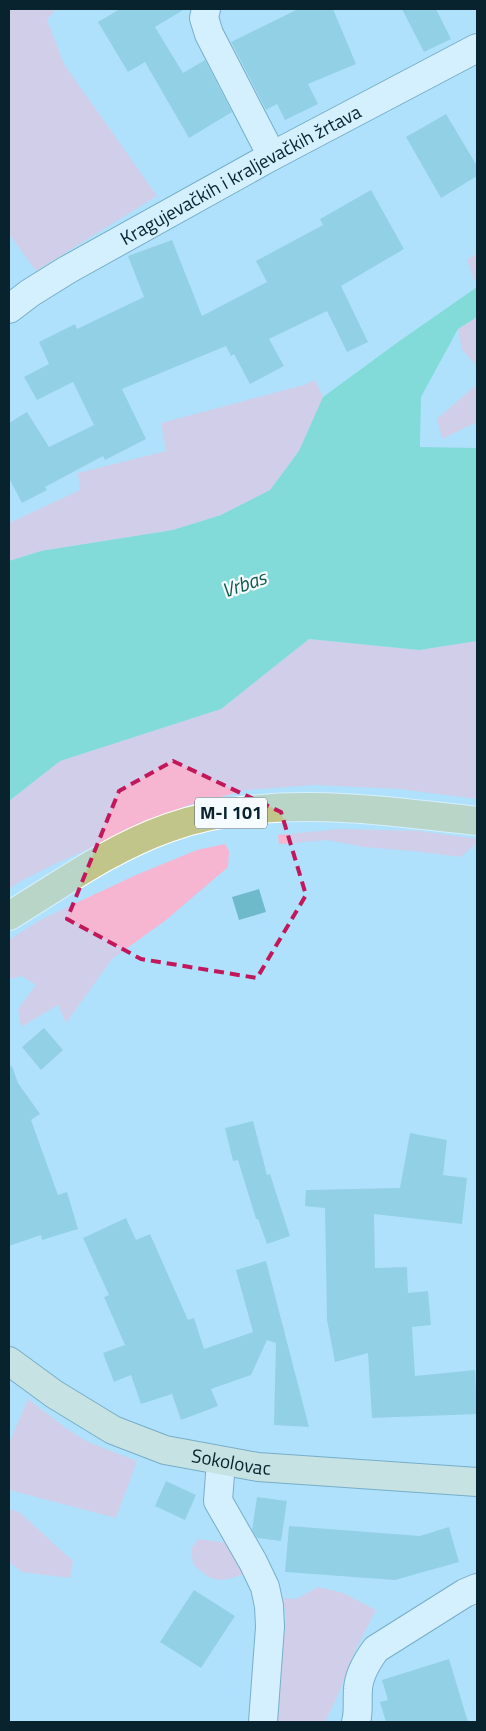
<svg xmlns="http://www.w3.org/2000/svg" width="486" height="1731" font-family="'Titillium Web',sans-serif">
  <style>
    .green { fill: #f6b6d1 }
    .water { fill: #4cd3af }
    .building { fill: #6ebaca }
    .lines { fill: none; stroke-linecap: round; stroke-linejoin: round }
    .minor-casing { stroke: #306e8b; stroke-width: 30 }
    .tertiary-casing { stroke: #306e8b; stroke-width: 30 }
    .secondary-casing { stroke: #306e8b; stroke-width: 30 }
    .primary-casing { stroke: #fff; stroke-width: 30 }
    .minor { stroke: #fff; stroke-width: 28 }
    .tertiary { stroke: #fff; stroke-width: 28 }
    .secondary { stroke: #e0e2c4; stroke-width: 28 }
    .primary { stroke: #c2c589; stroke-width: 28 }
    .marked { fill: none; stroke: #c2185b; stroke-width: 4; stroke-dasharray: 10 6; stroke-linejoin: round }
    .labels { text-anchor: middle; stroke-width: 4.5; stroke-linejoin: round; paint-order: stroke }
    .shield { fill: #f5fbfe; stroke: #4f636c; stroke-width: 1 }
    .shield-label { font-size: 18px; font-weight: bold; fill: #08222e }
    .street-label { font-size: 19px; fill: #08222e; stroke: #f5fbfe }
    .water-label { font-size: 20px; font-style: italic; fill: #115b4a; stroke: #f5fbfe }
  </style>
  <rect width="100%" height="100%" fill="#b0e1fc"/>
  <g class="green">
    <path d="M9,9h47l-9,11 17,44 93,132 -121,75 -27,-37z"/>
    <path d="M477,253v34l-10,-27z"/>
    <path d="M477,317v105l-35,17 -5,-20 40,-35 -2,-20 -13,-14 -4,-21z"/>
    <path d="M315,380l8,17 -24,54 -29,39 -49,25 -48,15 -132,21 -32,10v-38l71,-33 -2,-17 88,-22 -5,-28 143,-38z"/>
    <path d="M309,639l110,11 58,-9v158l-77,-10 -86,-4 -67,5 -61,16 -129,57 -34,17 -14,9v-88l51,-40 161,-52z"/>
    <path d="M341,829l78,2 58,8v4l-16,14 -48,-6 -50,-4 -35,-7 -49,4 -1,-9z"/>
    <path d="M225,844l4,7 -1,16 -62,53 -54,39 -46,64 -8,-18 -37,22 -3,-18 18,-24 -14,-9 -13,3v-39l33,-21 94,-44 61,-25z"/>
    <path d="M28,1399l39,30 21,13 49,19 -21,57 -107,-28v-47z"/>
    <path d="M9,1509l10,3 54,49 -3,17 -48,-6 -13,-10z"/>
    <path d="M198,1539l30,4 9,4 5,28c-24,8 -31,7 -49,-11l-2,-15z"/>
    <path d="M318,1587l25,6 33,17 -22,43 -16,42 -13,27h-48l1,-41 8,-64 -3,-19 13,1z"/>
  </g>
  <path class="water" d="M477,287v30l-19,12 -37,68 -1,50 57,1v193l-58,9 -110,-11 -88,70 -161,52 -51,40v-240l32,-10 132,-21 48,-15 49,-25 29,-39 24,-54 75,-55z"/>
  <g class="building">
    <path d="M120,9h65l-30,18 28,46 22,-13 27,52 -43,26 -44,-76 -17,10 -30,-50z"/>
    <path d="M298,9h35l23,55 -48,20 10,20 -33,16 -8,-16 -11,6 -35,-68z"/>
    <path d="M402,9h34l15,30 -27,13z"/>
    <path d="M446,114l31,52v10l-36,22 -35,-61z"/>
    <path d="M371,190l33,59 -63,37 27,56 -21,10 -20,-41 -58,28 15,27 -34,18 -16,-30 -3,2 -5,-10 -104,43 24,50 -41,21 -2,-4 -58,31 2,3 -25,13 -13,-25v-55l18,-11 22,35 45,-22 -21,-43 -36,18 -13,-23 25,-13 -10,-22 36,-18 2,5 67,-32 -16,-41 44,-16 30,76 65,-34 -11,-21 67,-36 -3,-6z"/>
    <path d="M259,889l7,23 -27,8 -7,-23z"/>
    <path d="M44,1028l19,22 -22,20 -19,-23z"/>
    <path d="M12,1066l6,17 22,31 -9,6 27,75 9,-3 11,37 -36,11 -1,-5 -32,11v-179z"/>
    <path d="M253,1121l14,54 3,-1 20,62 -23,8 -9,-25h-2l-18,-59 -5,1 -8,-33z"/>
    <path d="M410,1133l37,7 -4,35 24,3 -5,46 -88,-10 1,54 32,-1 1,26 20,-2 3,34 -19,2 3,49 60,-6 2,44 -105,4 -4,-65 -33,9 -8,-42 -2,-112 -20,-2 1,-16 94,-2z"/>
    <path d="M126,1218l10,22 14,-6 38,86 6,-2 10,31 49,-17 -17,-62 30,-9 43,166 -35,-2 2,-82 -9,-3 -16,35 -40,14 7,17 -37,14 -9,-26 -31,10 -10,-29 -17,7 -11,-29 22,-8 -21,-48 5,-2 -26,-57z"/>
    <path d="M166,1481l30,14 -11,25 -30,-14z"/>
    <path d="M257,1497l30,4 -6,40 -24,-3 -5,-8z"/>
    <path d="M289,1526l131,10 29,-9 10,35 -64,18 -110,-8z"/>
    <path d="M194,1590l41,26 -34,52 -41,-26z"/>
    <path d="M449,1659l19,63h-82l-6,-20 8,-2 -6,-20z"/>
  </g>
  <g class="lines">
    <defs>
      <g id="minor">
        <path d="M206,9l-2,9 5,16 63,122"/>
        <path d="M221,1461l-3,40 35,61 12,25 4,19 1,21 -7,95"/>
        <path d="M356,1722c3,-10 1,-22 2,-33 1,-15 9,-28 18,-40l89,-56 12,-5"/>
      </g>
      <g id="tertiary">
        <path id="s1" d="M9,309l21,-16 37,-23 205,-114 205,-108"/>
      </g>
      <g id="secondary">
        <path id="s2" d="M9,1361l45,33 59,36 52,20 93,17 219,15"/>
      </g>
      <path id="primary" d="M9,916c51,-31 102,-68 159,-88 97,-35 210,-18 309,-7"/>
    </defs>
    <use href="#minor" class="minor-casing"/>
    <use href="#tertiary" class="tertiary-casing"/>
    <use href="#secondary" class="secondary-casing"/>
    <use href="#primary" class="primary-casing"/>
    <use href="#minor" class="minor"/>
    <use href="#tertiary" class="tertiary"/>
    <use href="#secondary" class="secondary"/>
    <use href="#primary" class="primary"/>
  </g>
  <path d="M0 0H486V1731H0ZM173,761l108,51 25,83 -49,83 -116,-19 -74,-40 52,-128z" fill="#b0e1fc" fill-opacity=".55" fill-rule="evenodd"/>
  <path class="marked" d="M173,761l108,51 25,83 -49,83 -116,-19 -74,-40 52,-128z"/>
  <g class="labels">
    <rect class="shield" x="195" y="797.5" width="72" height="31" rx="4"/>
    <g class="shield-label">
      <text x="231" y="819">M-I 101</text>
    </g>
    <g class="street-label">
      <text dy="7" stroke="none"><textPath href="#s1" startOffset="268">Kragujevačkih i kraljevačkih žrtava</textPath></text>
      <text dy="7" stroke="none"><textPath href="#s2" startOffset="248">Sokolovac</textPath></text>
    </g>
    <g class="water-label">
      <text transform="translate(244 584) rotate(-19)" y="7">Vrbas</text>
    </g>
  </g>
  <rect width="486" height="1731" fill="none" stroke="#08222e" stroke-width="20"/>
</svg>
